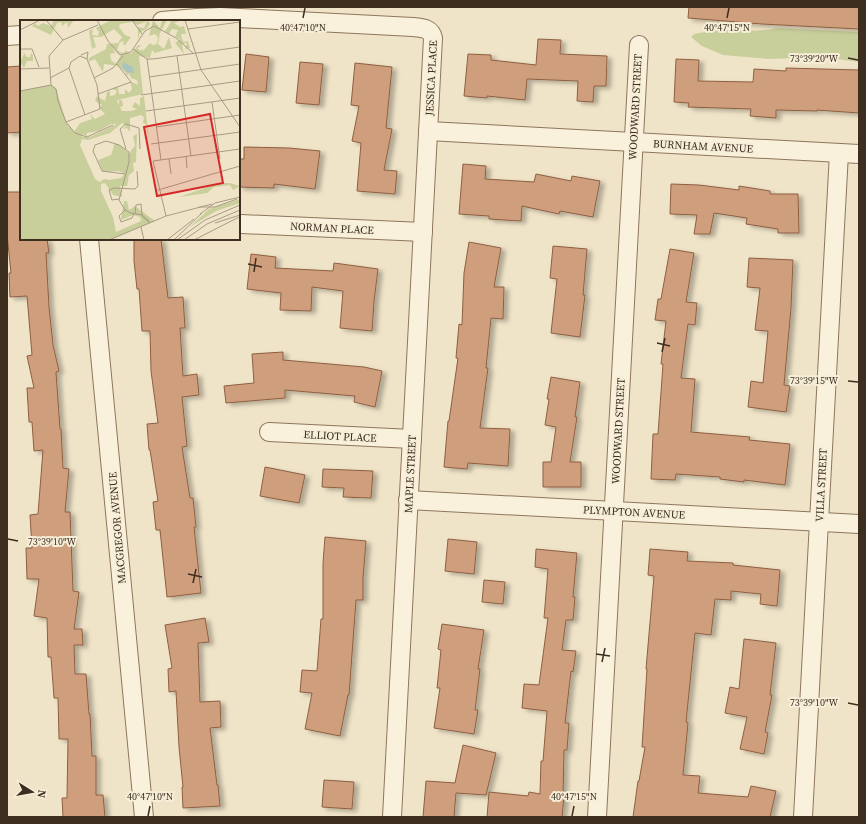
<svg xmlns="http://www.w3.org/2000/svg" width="866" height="824" font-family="'Source Serif 4',serif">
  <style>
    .green { fill: #c9cf9b }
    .building { fill: #cf9f7d; stroke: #8d5f41; filter: url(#shadow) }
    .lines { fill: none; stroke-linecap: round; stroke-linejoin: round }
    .minor-casing { stroke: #8d765c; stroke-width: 20 }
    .minor { stroke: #faf1dc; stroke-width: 18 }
    .ticks { fill: none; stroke: #3d2e20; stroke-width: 1.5 }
    .labels { text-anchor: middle; stroke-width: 4; stroke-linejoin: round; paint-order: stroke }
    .street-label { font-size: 11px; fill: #3d2e20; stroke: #f7eed8 }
    .inset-road { fill: none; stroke: #a89b85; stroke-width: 1 }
    .view { fill: #d62828; fill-opacity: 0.15; stroke: #d62828; stroke-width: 2 }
    .inset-edge { fill: none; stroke: #3d2e20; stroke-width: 2 }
    .ticks-label { font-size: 10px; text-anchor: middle; fill: #3d2e20; stroke: #f7eed8; stroke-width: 4; stroke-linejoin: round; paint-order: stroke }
  </style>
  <defs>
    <filter id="shadow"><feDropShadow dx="4.5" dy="2.5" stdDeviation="2" flood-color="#0004"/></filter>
  </defs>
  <rect width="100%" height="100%" fill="#f0e4c8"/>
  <path class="green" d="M777,28l82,4v30l-38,-5 -52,2 -46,-4 -21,-9 -11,-9 3,-3c11,-2 21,-4 32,-4 17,0 34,2 51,-2z"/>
  <g class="building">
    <path d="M689,7h170v22l-97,-5 -74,-6z"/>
    <path d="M538,39l23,1 -1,14 47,2 -1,30h-12l-1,16 -16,-1 1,-20 -51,-2 -2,21 -38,-4v2l-23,-2 4,-42 23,1v5l45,5z"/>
    <path d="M246,54l23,3 -3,35 -24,-2z"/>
    <path d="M676,59l23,1 -1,21 55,1 1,-13 32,2v-3l73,2v43l-42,-3v1l-41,-1v8l-26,-2 1,-7 -63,-2 1,-4 -15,-1z"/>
    <path d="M300,62l23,2 -4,41 -23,-2z"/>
    <path d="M355,63l37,4 -6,61 6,1 -8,41 13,1 -2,23 -38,-3 4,-48 -9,-2 7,-35 -8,-1z"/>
    <path d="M21,66v66l-14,1v-66z"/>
    <path d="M244,147l45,1 31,3 -5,38 -41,-5v4l-35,-1v-28h5z"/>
    <path d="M463,164l23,2 -1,13 49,3 2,-8 35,7 1,-5 28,5 -7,36 -33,-6 -1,3 -37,-8 -1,15 -32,-2v-3l-30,-2z"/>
    <path d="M671,184l28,1 40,5v-4l31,5v3h28l1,39h-21v-4l-32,-5 1,-6 -33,-5 -4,21h-16l3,-19 -27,-1z"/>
    <path d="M7,192h14v47h26l2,14h-3l3,54 4,38 6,26 -3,1 4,57h1l2,39 6,1 -4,43h5l3,79 6,1 -5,37h8l1,16h-9l1,29h11l3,40h1l2,42h4v39h7l2,22h-42l-1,-19h5l1,-59h-9l-1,-41h-4l-3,-41h-3l-1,-39 -13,-2 5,-37h-12l-1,-31h6l-2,-33 8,-1 5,-64 -9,1 -2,-29h-3l-2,-34h7l-7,-32 5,-1 -5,-59 -17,1 -1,-24h2l-4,-39z"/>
    <path d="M134,239h27l7,59 15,-1 2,31h-5l3,48 14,-2 2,21 -17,2 5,49 -5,1 8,51h3l3,29h-2l7,66 -34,4 -7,-67h-4l-3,-28 5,-1 -8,-51h-1l-2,-26 11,-1 -7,-52 -1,-40h-8l-3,-42h-2l-3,-28z"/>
    <path d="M469,242l32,6 -7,39h10l-1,32 -12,-1 -5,50h2l-8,60 30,1 -2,37 -40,-3 -1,6 -23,-2 4,-46h1l9,-63h-2l3,-34 3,1 2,-52z"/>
    <path d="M553,246l34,3 -4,46h2l-5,42 -29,-4 6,-54 -7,-1z"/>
    <path d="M670,249l24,4 -8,49 11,1 -2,22 -7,-1 -7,54 14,1 -4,53 59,5 -1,3 41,4 -5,41 -41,-5v2l-24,-3v-2l-44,-3 -1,6 -24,-1 2,-45h5l5,-70h-2l5,-43 -11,-1 3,-21h3z"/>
    <path d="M251,254l25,3 -1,11 58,3 1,-8 44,6 -4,32 -2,30 -32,-3 3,-37 -31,-4 -1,24 -31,-1 1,-17 -34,-4z"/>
    <path d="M749,258l44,2 -2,48 -7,77 6,1 -4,26 -38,-5 3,-26 12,2 5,-52 -13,-1 5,-42 -13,-1z"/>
    <path d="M283,352v8l81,7 18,4 -7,36 -21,-5 1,-6 -70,-6v8l-59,5 -2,-17 30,-3 -2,-29z"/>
    <path d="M551,377l29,5 -5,35h2l-7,45h11v25h-38v-25h8l5,-35 -11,-2 4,-26h-2z"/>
    <path d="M265,467l40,8 -6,28 -39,-7z"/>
    <path d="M323,469l50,2 -2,27 -28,-1 1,-9 -22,-1z"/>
    <path d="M325,537l41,4 -3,37v22h-7l-7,95h-1l-8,41 -35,-7 7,-36 -12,-1 2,-22 15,1 4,-52h2v-56z"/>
    <path d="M448,539l29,3 -3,32 -29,-3z"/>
    <path d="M536,549l41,4 -4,44h2l-2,23h-7l-4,30 14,1 -3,21 -2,-1 -6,52h4l-2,27h-3l-1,46h1l-2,21h-75l2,-25 39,4 1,-4 11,2 1,-33h2l4,-50 -25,-3 2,-24 15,1 9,-67h-4l4,-49 -13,-2z"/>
    <path d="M650,549l38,3 -1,9 46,2v2l47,5 -3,36 -17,-2 1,-10 -30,-3v9l-16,-1 -4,36 -16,-2 -9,89 2,1 -5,52 17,1 -2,17 50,4 3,-11 25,5 -6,26h-137l5,-36h1l6,-34h-3l5,-78h-1l8,-93 -6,-1z"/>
    <path d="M484,580l21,2 -2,22 -21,-2z"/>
    <path d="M205,618l4,24 -11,1 2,59 20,-1 1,26 -11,1 7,57h1l2,21 -37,2 -1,-21h1l-4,-40 -3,-56 -7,1 -1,-23 4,-1 -7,-43z"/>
    <path d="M442,624l42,6 -6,39h2l-5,41h3l-4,24 -40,-6 6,-40h-3l4,-38 -3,-1z"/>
    <path d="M744,639l32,4 -6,52h2l-7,37 3,1 -4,21 -24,-5 7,-32 -22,-4 5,-26 9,2z"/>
    <path d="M463,745l33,8 -10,42 -30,-2 -2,24h-31l3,-36 29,2z"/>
    <path d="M324,780l30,2 -2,27 -30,-2z"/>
  </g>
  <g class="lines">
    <defs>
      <g id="minor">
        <path d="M162,21l35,-3 23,-1 193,10c9,1 18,1 20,11l-41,779"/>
        <path d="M7,36l14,-1"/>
        <path d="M428,131l431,23"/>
        <path d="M241,224l182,8"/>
        <path d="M89,239l55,578"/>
        <path d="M269,432l143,7"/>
        <path d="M408,500l451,24"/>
        <path d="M597,817l42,-772"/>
        <path d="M803,817l36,-664"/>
      </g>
    </defs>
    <use href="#minor" class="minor-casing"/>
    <use href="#minor" class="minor"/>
  </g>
  <path class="ticks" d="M303,18l2,-10M727,18l2,-10M848,58l10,2M248,264l14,3M254,272l2,-14M657,343l13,3M662,352l3,-14M848,381l10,1M8,539l10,2M188,574l14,3M193,583l3,-14M596,654l14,2M602,662l3,-14M848,703l10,2M148,816l2,-10M572,816l2,-10"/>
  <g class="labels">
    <g class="street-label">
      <text transform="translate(431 78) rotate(-87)" y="4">JESSICA PLACE</text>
      <text transform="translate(635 107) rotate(-87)" y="4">WOODWARD STREET</text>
      <text transform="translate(703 146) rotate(3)" y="4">BURNHAM AVENUE</text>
      <text transform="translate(332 228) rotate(3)" y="4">NORMAN PLACE</text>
      <text transform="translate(618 431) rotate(-87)" y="4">WOODWARD STREET</text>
      <text transform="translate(340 436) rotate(3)" y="4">ELLIOT PLACE</text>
      <text transform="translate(410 474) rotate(-87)" y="4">MAPLE STREET</text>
      <text transform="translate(821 485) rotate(-87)" y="4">VILLA STREET</text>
      <text transform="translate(634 512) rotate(3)" y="4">PLYMPTON AVENUE</text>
      <text transform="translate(117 528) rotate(-95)" y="4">MACGREGOR AVENUE</text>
    </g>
  </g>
  <g transform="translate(20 20)">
    <rect width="220" height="220" fill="#f0e4c8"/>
    <path d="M34,0h20l-6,8 -1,-6 -5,4 -1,-4 -4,1 -6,12 -19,-9 3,-3 3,3 5,-3 8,3zM91,0h37l2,4 -5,6 -5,2 -2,8v-13l6,1 3,-7 -9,4 -6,-3 -12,2 -1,3 6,8 6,2 -6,8h-2l1,-4 -4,1 -3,8 3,2 5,1v-3l6,4 7,-9 4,1 -5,2 4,3 2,-2v2l7,-8 5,4 -2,-2 4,-1 1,-7 -3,-3 -6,2 4,-16 7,8 2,-8h5l-7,13 -2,11 6,5 5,-12 3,11 -17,5 -3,-3 -2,8 -11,-2 4,38 -26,6 2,6v-6h3l1,6 -3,1 2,4h9l6,-2 -5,-2 3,-5 5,4v-8l4,-2 5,44 -3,-16 -3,-1 1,-6 -3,-2 -11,3v14l-3,-4 -4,1 3,-3 -4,-3 -12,10 -22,7 -6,-1 -2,6 15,34 5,3 4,-3 5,1 12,-2 4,-4 -6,-3 -16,1 -5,-12 13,-5 4,-12 3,1 12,10 -4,17 5,-21 4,-4 -2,-10 4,-2 -1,28 -3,1 1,8 -5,4 -2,11h-7l2,11 -9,-2 -8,-12 -4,1v7l12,26 3,15 25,-11 -1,-4 -7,-2 -12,5 3,-19h3l2,9 6,-4 20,15 -46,19h-89v-149l31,-6 5,3 10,34 8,10 6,-9 12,-4 -2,-5 5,5 10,-5 -6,-6 3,-3 -7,-4 2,-5 8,5 2,-9 3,-1v5l5,-1 2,-4 -5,-2 6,-2 1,7h6v-5l4,4 3,-4 -2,-8 8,4 -1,-5 -6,-2 -2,-4 -4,2 1,-3 -7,-7 -15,-2 -1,8 -8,-13 -7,3 1,-4 17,-9 1,-5 11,-1 4,-6 -8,-8 -13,8h-8l3,10 -4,2 -3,-18 4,-2 -1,6 6,1 1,-4 -3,-4zM92,26l6,8 4,-1 -6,11 -5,-4 -1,-6 5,-1zM91,104h6l-27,13h-8v-3l5,2v-3l12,-2zM149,0h13l-8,3 6,4 4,-1 2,8h-5l1,5 2,3 4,-1 2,7 -5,1 2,-6 -5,1 -1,-3 3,13 -9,-11 5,-4 -5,-2 3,-7 -6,-1 -3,5 -4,-3 6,-9zM2,30l5,7h3l1,-4 2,2v6h-6l-3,7 -4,-6 4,-8zM199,163h11l10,3 -7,4 -3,-5 -16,2 -7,6 -28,4zM220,179v4l-24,8 -26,16 19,-18z" fill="#c9cf9b" fill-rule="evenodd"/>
    <path d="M103,42l10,5 1,6 -7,-1 -5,-5z" fill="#a9c4bc"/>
    <path class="inset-road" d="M26,0l17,20 35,-15M77,0l11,21 12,14 11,-3 14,-21 9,-5 22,12 18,16M112,0l10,14M165,0l16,50 39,57M168,9l52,-7M0,10l20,-10M0,29h12l7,18M113,29l14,10h6l87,-12M61,35l7,-3 -1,7M157,36l14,100M127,39l14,101M49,48l16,47M0,49l29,-1M129,57l91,-13M30,58l19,-10 2,-6 9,-6 7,3 10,26 3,24 -34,13M74,58l19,-10 10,-12M31,65l5,4 2,12 8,21 9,11 12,4 26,-12M31,65l-2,-29 14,-16M0,71l31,-6M78,74l33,-12 -14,-18M121,75l99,-14M192,82l8,57M126,91l94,-13M136,107l84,-12M131,124l89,-12M106,129l-6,-20 6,-5 13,4 1,21M166,136l1,12M149,139l2,15M105,154l-23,-3 -9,-20 2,-6 11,-4 13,4 10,7v10l-10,38 6,10 6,3 11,2 -1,-11 -5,1 -1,8M138,170l82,-24M99,179l-7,1 -3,-10 5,-2 21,1 3,-3 -1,-15M179,187h16l22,-8M105,190l-6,6 2,6 11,-4 2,-5M180,194l15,-11 25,-6M122,195l5,4 3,4 -7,-6zM146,196l-13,-55 87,-12M195,203l25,-8M121,207l3,13M89,220l57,-24 46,-12M147,220l27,-21M154,220l28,-27M157,220l28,-20 35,-15M164,220l23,-16 33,-14M174,220l45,-23"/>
    <path class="view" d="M190,94l13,69 -66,13 -13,-69z"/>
    <rect width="220" height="220" class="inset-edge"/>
  </g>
  <g class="ticks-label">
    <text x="303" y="31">40°47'10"N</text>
    <text x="727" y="31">40°47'15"N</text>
    <text x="814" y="62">73°39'20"W</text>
    <text x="814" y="384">73°39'15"W</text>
    <text x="52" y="545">73°39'10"W</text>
    <text x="814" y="706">73°39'10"W</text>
    <text x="150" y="800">40°47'10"N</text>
    <text x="574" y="800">40°47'15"N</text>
  </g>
  <rect width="866" height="824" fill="none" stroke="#3d2e20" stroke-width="16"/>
  <g transform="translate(32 792) rotate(101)" stroke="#f7eed8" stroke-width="3" paint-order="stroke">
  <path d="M0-3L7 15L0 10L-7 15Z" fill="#3d2e20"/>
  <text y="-6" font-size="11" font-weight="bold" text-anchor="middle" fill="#3d2e20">N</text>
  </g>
</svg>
